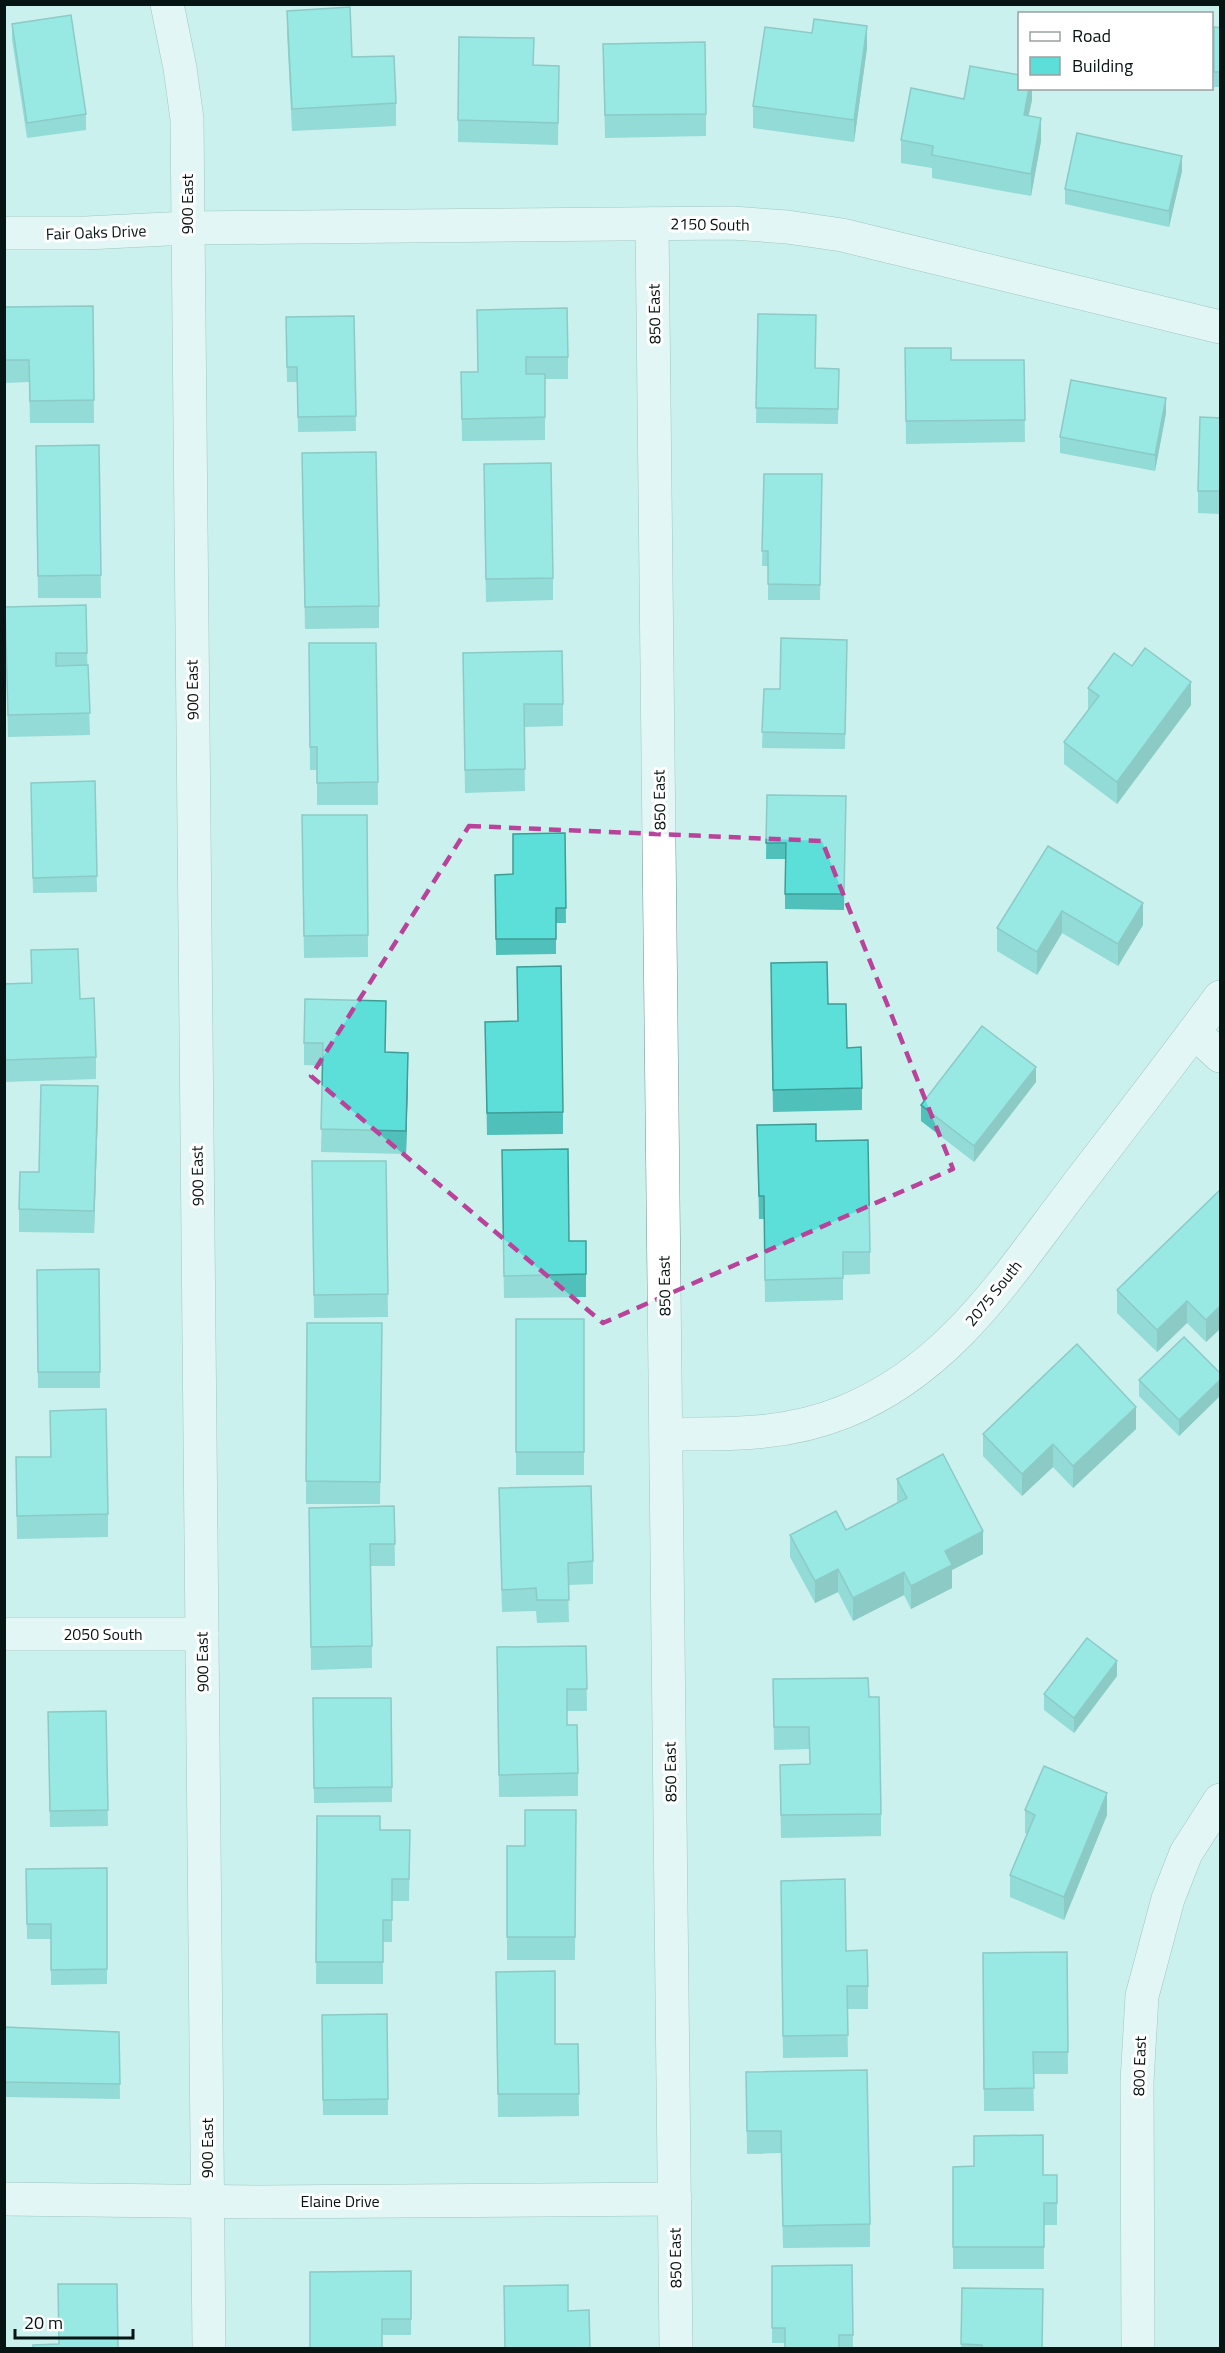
<svg xmlns="http://www.w3.org/2000/svg" width="1225" height="2353" font-family="'Titillium Web',sans-serif">
  <style>
    .lines { fill: none; stroke-linecap: round; stroke-linejoin: round }
    .street-casing { stroke: #6f9390; stroke-width: 34 }
    .secondary-casing { stroke: #6f9390; stroke-width: 34 }
    .street { stroke: #fff; stroke-width: 33 }
    .secondary { stroke: #fff; stroke-width: 33 }
    .wall { fill: #4fc0ba }
    .shaded-wall { fill: #409c97 }
    .building { fill: #5cdfd8; stroke: #409c97; stroke-width: 1.5 }
    .marked { fill: none; stroke: #b9439a; stroke-width: 4.5; stroke-dasharray: 12 8; stroke-linejoin: round }
    .labels { text-anchor: middle; stroke-width: 6; stroke-linejoin: round; paint-order: stroke }
    .street-label { font-size: 16px; fill: #061413; stroke: #fff }
  </style>
  <rect width="100%" height="100%" fill="#cbf1ed"/>
  <g class="lines">
    <defs>
      <g id="street">
        <path d="M167,4l13,64 7,51 22,2229"/>
        <path d="M652,224l24,2124"/>
        <path d="M4,233h82l101,-5"/>
        <path d="M1194,1032l26,24"/>
        <path d="M666,1434c63,0 119,2 178,-22 107,-43 164,-137 231,-224 49,-64 98,-127 145,-191"/>
        <path d="M4,1634h198"/>
        <path d="M4,2199l256,3 415,-3"/>
        <path d="M1138,2348l-1,-266 5,-86 26,-97 18,-46 34,-53"/>
      </g>
      <path id="secondary" d="M187,228l545,-5 55,4 55,8 378,92"/>
    </defs>
    <use href="#street" class="street-casing"/>
    <use href="#secondary" class="secondary-casing"/>
    <use href="#street" class="street"/>
    <use href="#secondary" class="secondary"/>
  </g>
  <g class="wall">
    <path d="M287,11l109,92v23l-104,5 -5,-98z"/>
    <path d="M12,24l74,90v16l-59,8 -15,-99z"/>
    <path d="M1214,27l7,1v59h-7z"/>
    <path d="M603,44l103,70v22l-101,2z"/>
    <path d="M867,48l-13,94 -101,-14v-22z"/>
    <path d="M534,65l25,1 -1,79 -100,-3v-22z"/>
    <path d="M1032,88v12l-4,16 13,25 -10,55 -99,-18v-10l-31,-5v-23l63,-41z"/>
    <path d="M1182,171l-13,56 -104,-23v-15z"/>
    <path d="M93,306l1,117h-64l-1,-41 -25,1v-76z"/>
    <path d="M477,310l91,47v22h-23v61l-83,1 -1,-69h17z"/>
    <path d="M758,314l57,54 24,1 -1,55 -82,-1z"/>
    <path d="M354,316l2,115 -58,1 -1,-50h-10l-1,-65z"/>
    <path d="M905,348l46,12h73l1,82 -119,2z"/>
    <path d="M1166,413l-11,58 -95,-18v-16z"/>
    <path d="M1221,418v96l-23,-1v-22z"/>
    <path d="M99,445l2,153h-63l-2,-152z"/>
    <path d="M764,474h58l-2,126h-52v-34h-6z"/>
    <path d="M302,475l77,131v22l-74,1z"/>
    <path d="M484,486l69,92v22l-67,2z"/>
    <path d="M5,607l82,46 3,82 -82,2z"/>
    <path d="M847,640l-2,109 -83,-1 2,-59h16z"/>
    <path d="M309,643h67l2,162h-61v-35h-7z"/>
    <path d="M463,653l100,51v22l-39,1 1,64 -60,2z"/>
    <path d="M1132,666l59,39 -74,99 -53,-40v-22l24,-32v-22z"/>
    <path d="M95,781l2,111 -64,1 -2,-110z"/>
    <path d="M767,795l79,1 -2,114 -59,-1v-50h-19z"/>
    <path d="M302,815h65l1,142 -64,1z"/>
    <path d="M565,833l1,90h-10v31l-60,1 -1,-80 18,-1z"/>
    <path d="M1048,846l95,79 -25,41 -56,-33 -25,42 -40,-24v-23z"/>
    <path d="M31,950l65,107v22l-92,3v-98l27,-1z"/>
    <path d="M771,986l57,18 19,44 15,40v22l-89,2z"/>
    <path d="M386,1001l-1,51 23,23 -2,79 -85,-2 2,-86 -19,-1v-22z"/>
    <path d="M485,1022l78,90v22l-76,1z"/>
    <path d="M1036,1082l-62,80 -53,-41v-16z"/>
    <path d="M98,1109l-4,124 -75,-1v-23l20,-37z"/>
    <path d="M757,1125l59,16 54,111v22l-27,1v25l-78,2 -1,-83h-5z"/>
    <path d="M312,1161h74l2,156 -74,1z"/>
    <path d="M502,1172l67,69 17,33v23l-82,1z"/>
    <path d="M1221,1189v139l-15,14 -19,-19 -30,29 -40,-39v-23z"/>
    <path d="M99,1269l1,119h-62l-1,-118z"/>
    <rect x="516" y="1319" width="68" height="156"/>
    <path d="M307,1323h75l-2,181h-74z"/>
    <path d="M1221,1374v21l-42,41 -40,-40v-16z"/>
    <path d="M50,1411l58,103v23l-91,2 -1,-82h34z"/>
    <path d="M1136,1429l-63,59 -20,-21 -31,29 -39,-40v-22z"/>
    <path d="M897,1479l86,75 -31,16v18l-41,21 -7,-14 -51,26 -15,-29 -23,11 -25,-46v-22l56,-5 52,-27 -1,-2z"/>
    <path d="M499,1488l94,73v23l-25,1 1,37 -32,1 -1,-12 -34,1z"/>
    <path d="M394,1506l1,60h-24l1,102 -61,2 -2,-162z"/>
    <path d="M586,1646l1,65h-20v14l11,48v23l-79,1 -2,-150z"/>
    <path d="M1117,1676l-43,57 -30,-23v-16z"/>
    <path d="M773,1679l96,18 12,117v22l-100,2 -1,-51 30,-23 -1,-15 -35,1z"/>
    <path d="M313,1698h78l1,104 -78,1z"/>
    <path d="M106,1711l2,115 -58,1 -2,-115z"/>
    <path d="M576,1810l-1,150h-68v-114h18z"/>
    <path d="M1025,1810l82,5 -43,105 -54,-23v-22l17,-41 -2,-1z"/>
    <path d="M317,1816l63,14h30l-1,71h-17v41h-9v42h-67z"/>
    <path d="M107,1868v116l-56,1v-46h-24l-1,-70z"/>
    <path d="M781,1903l65,48 22,35v23h-21l1,48 -65,1z"/>
    <path d="M1067,1952l1,122h-35l1,37h-50l-1,-158z"/>
    <path d="M496,1972l59,72h23l1,72 -81,1z"/>
    <path d="M387,2014l1,101h-65l-1,-100z"/>
    <path d="M4,2027l115,5 1,67 -116,-2z"/>
    <path d="M746,2072l124,152v23l-87,1 -2,-95 -34,1z"/>
    <path d="M974,2166l69,9h14v50h-13v44h-91v-102z"/>
    <path d="M852,2265l1,84h-68v-6h-13v-77z"/>
    <path d="M411,2271v64h-29l-72,14z"/>
    <path d="M962,2288l80,61h-81z"/>
  </g>
  <g class="shaded-wall">
    <path d="M867,26v22l-13,94v-22z"/>
    <path d="M1029,88h3v12l-8,38v-23z"/>
    <path d="M1041,118v23l-10,55v-22z"/>
    <path d="M1182,156v15l-13,56v-16z"/>
    <path d="M1166,398v15l-11,58v-16z"/>
    <path d="M1191,682v23l-74,99v-22z"/>
    <path d="M1143,903v22l-25,41v-22z"/>
    <path d="M1062,911v22l-25,42v-23z"/>
    <path d="M408,1053v22l-2,79v-23z"/>
    <path d="M1036,1067v15l-62,80v-16z"/>
    <path d="M98,1086v23l-4,124v-22z"/>
    <path d="M1187,1301v22l-30,29v-22z"/>
    <path d="M1221,1305v23l-15,14v-22z"/>
    <path d="M1221,1379v16l-42,41v-16z"/>
    <path d="M1136,1407v22l-63,59v-22z"/>
    <path d="M1053,1444v23l-31,29v-22z"/>
    <path d="M983,1531v23l-31,16v18l-41,21v-23l34,-35z"/>
    <path d="M838,1569v23l-23,11v-22z"/>
    <path d="M904,1572v23l-51,26v-23z"/>
    <path d="M1117,1661v15l-43,57v-15z"/>
    <path d="M1107,1793v22l-43,105v-23z"/>
  </g>
  <g class="building">
    <path d="M350,7l2,50 42,-1 2,47 -104,6 -5,-98z"/>
    <path d="M71,15l15,99 -59,9 -15,-99z"/>
    <path d="M814,19l53,7 -13,94 -101,-14 12,-79 47,6z"/>
    <path d="M1214,27l7,1v44h-7z"/>
    <path d="M459,37l75,1 -1,27 26,1 -1,57 -100,-3z"/>
    <path d="M705,42l1,72 -101,1 -2,-71z"/>
    <path d="M970,66l50,9v13h9l-5,27 17,3 -10,56 -99,-19 1,-9 -32,-6 10,-52 53,11z"/>
    <path d="M1077,133l105,23 -13,55 -104,-22z"/>
    <path d="M93,306l1,94 -64,1 -1,-41h-25v-53z"/>
    <path d="M567,308l1,49h-42v17h19v43l-83,2 -1,-47h17l-1,-62z"/>
    <path d="M758,314l58,1 -1,53 24,1 -1,40 -82,-1z"/>
    <path d="M354,316l2,100 -58,1 -1,-50h-10l-1,-50z"/>
    <path d="M905,348h46v12h73l1,60 -119,1z"/>
    <path d="M1071,380l95,18 -11,57 -95,-18z"/>
    <path d="M1200,417l21,1v73h-23z"/>
    <path d="M99,445l2,130 -63,1 -2,-130z"/>
    <path d="M376,452l3,154 -74,1 -3,-154z"/>
    <path d="M551,463l2,115 -67,1 -2,-115z"/>
    <path d="M764,474h58l-2,111 -52,-1v-33h-6z"/>
    <path d="M86,605l1,48h-31v13l32,-1 2,48 -82,2 -3,-108z"/>
    <path d="M781,638l66,2 -2,94 -83,-2 2,-43h16z"/>
    <path d="M309,643h67l2,139 -61,1v-36h-7z"/>
    <path d="M1145,648l46,34 -74,100 -53,-40 35,-46 -11,-8 26,-35 18,13z"/>
    <path d="M562,651l1,53h-39l1,65 -60,1 -2,-117z"/>
    <path d="M95,781l2,95 -64,2 -2,-95z"/>
    <path d="M767,795l79,1 -2,98h-59l1,-51h-20z"/>
    <path d="M302,815h65l1,120 -64,1z"/>
    <path d="M565,833l1,75h-10v31h-60l-1,-64 18,-1v-40z"/>
    <path d="M1048,846l95,57 -25,41 -56,-33 -25,41 -40,-24z"/>
    <path d="M78,949l2,50 14,-1 2,59 -92,3v-76l28,-1 -1,-33z"/>
    <path d="M827,962l1,42h18l1,44 14,-1 1,41 -89,2 -2,-127z"/>
    <path d="M561,966l2,146 -76,1 -2,-91 33,-1 -1,-54z"/>
    <path d="M305,999l81,2 -1,51 23,1 -2,78 -85,-2 2,-86h-19z"/>
    <path d="M982,1026l54,41 -62,79 -53,-41z"/>
    <path d="M41,1085l57,1 -4,125 -75,-2 1,-37h19z"/>
    <path d="M816,1124v17l52,-1 2,112h-27v26l-78,2 -1,-84h-5l-2,-71z"/>
    <path d="M568,1149l1,92h17v33l-82,2 -2,-126z"/>
    <path d="M312,1161h74l2,133 -74,1z"/>
    <path d="M1221,1189v116l-15,15 -19,-19 -30,29 -40,-40z"/>
    <path d="M99,1269l1,103h-62l-1,-102z"/>
    <rect x="516" y="1319" width="68" height="133"/>
    <path d="M307,1323h75l-2,159 -74,-1z"/>
    <path d="M1184,1337l37,37v5l-42,41 -40,-40z"/>
    <path d="M1077,1344l59,63 -63,59 -20,-22 -31,30 -39,-40z"/>
    <path d="M106,1409l2,105 -91,2 -1,-59h35l-1,-46z"/>
    <path d="M943,1454l40,77 -38,20 7,14 -41,21 -7,-14 -51,26 -15,-29 -23,12 -25,-46 46,-24 10,19 61,-32 -10,-19z"/>
    <path d="M591,1486l2,75 -25,2 1,37h-32l-1,-12 -34,2 -3,-102z"/>
    <path d="M394,1506l1,38h-25l2,102 -61,1 -2,-139z"/>
    <path d="M1087,1638l30,23 -43,57 -30,-24z"/>
    <path d="M586,1646l1,43h-20v36h10l1,48 -79,2 -2,-128z"/>
    <path d="M868,1678l1,19h10l2,117 -100,1 -1,-50 30,-1 -1,-37h-35l-1,-48z"/>
    <path d="M313,1698h78l1,89 -78,1z"/>
    <path d="M106,1711l2,99 -58,1 -2,-99z"/>
    <path d="M1044,1766l63,27 -43,104 -54,-22 25,-60 -10,-5z"/>
    <path d="M525,1810h51l-1,127h-68v-91h18z"/>
    <path d="M317,1816h63v14h30l-1,49h-17v41h-9v42h-67z"/>
    <path d="M107,1868v101l-56,1v-46h-24l-1,-55z"/>
    <path d="M845,1879l1,72 21,-1 1,36h-21l1,49 -65,1 -2,-155z"/>
    <path d="M1067,1952l1,100h-35l1,36 -50,1 -1,-136z"/>
    <path d="M555,1971v73h23l1,50h-81l-2,-122z"/>
    <path d="M387,2014l1,85 -65,1 -1,-85z"/>
    <path d="M4,2027l115,5 1,52 -116,-2z"/>
    <path d="M867,2070l3,154 -87,2 -2,-95h-34l-1,-59z"/>
    <path d="M1043,2135v40h14v28h-13v44h-91v-80l21,-1v-30z"/>
    <path d="M852,2265l1,70h-14v14h-54v-21h-13v-62z"/>
    <path d="M411,2271v48h-29v30h-72v-77z"/>
    <path d="M58,2284h59l1,65h-85v-4l26,-1z"/>
    <path d="M568,2285v26l21,-1 1,39h-85l-1,-63z"/>
    <path d="M962,2288l81,1 -1,60h-60v-4l-21,-1z"/>
  </g>
  <path d="M0 0H1225V2353H0ZM469,826l353,15 131,328 -350,154 -292,-247z" fill="#cbf1ed" fill-opacity=".55" fill-rule="evenodd"/>
  <path class="marked" d="M469,826l353,15 131,328 -350,154 -292,-247z"/>
  <g class="labels">
    <g class="street-label">
      <text transform="translate(187 204) rotate(-90)" y="6">900 East</text>
      <text transform="translate(710 224) rotate(1)" y="6">2150 South</text>
      <text transform="translate(96 232) rotate(-2)" y="6">Fair Oaks Drive</text>
      <text transform="translate(654 314) rotate(-91)" y="6">850 East</text>
      <text transform="translate(192 690) rotate(-91)" y="6">900 East</text>
      <text transform="translate(659 800) rotate(-91)" y="6">850 East</text>
      <text transform="translate(197 1176) rotate(-91)" y="6">900 East</text>
      <text transform="translate(664 1286) rotate(-91)" y="6">850 East</text>
      <text transform="translate(993 1293) rotate(-51)" y="6">2075 South</text>
      <text x="103" y="1640">2050 South</text>
      <text transform="translate(202 1662) rotate(-91)" y="6">900 East</text>
      <text transform="translate(670 1772) rotate(-91)" y="6">850 East</text>
      <text transform="translate(1139 2066) rotate(-88)" y="6">800 East</text>
      <text transform="translate(207 2148) rotate(-90)" y="6">900 East</text>
      <text x="340" y="2207">Elaine Drive</text>
      <text transform="translate(675 2258) rotate(-91)" y="6">850 East</text>
    </g>
  </g>
  <rect width="1225" height="2353" fill="none" stroke="#061413" stroke-width="12"/>
  <rect x="1018" y="12" width="195" height="78" fill="#ffffff" stroke="#9ba1a1" stroke-width="1.5"/>
  <rect x="1030" y="32" width="30" height="9" fill="#ffffff" stroke="#9ba1a1" stroke-width="1.5"/>
  <text x="1072" y="42" font-size="18" fill="#061413">Road</text>
  <rect x="1030" y="57" width="30" height="18" fill="#5cdfd8" stroke="#9ba1a1" stroke-width="1.5"/>
  <text x="1072" y="72" font-size="18" fill="#061413">Building</text>
  <path d="M15 2329v9h118v-9" fill="none" stroke="#061413" stroke-width="3"/>
  <text x="24" y="2329" font-size="18" fill="#061413" stroke="#ffffff" stroke-width="4.5" paint-order="stroke">20 m</text>
</svg>
